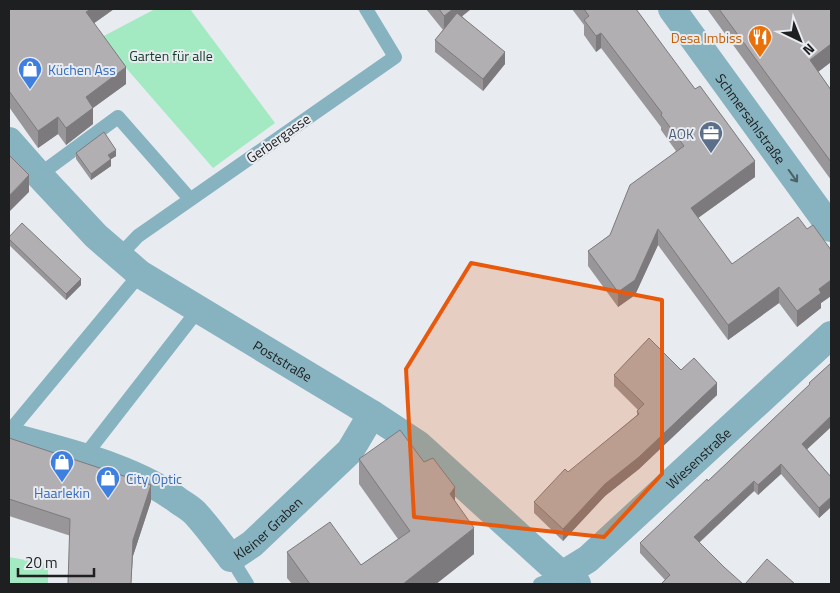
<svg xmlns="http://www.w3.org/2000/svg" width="840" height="593" font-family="'Titillium Web',sans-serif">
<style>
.green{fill:#a3e9c2}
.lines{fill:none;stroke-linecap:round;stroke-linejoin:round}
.service{stroke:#87b2bf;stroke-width:14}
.minor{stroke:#87b2bf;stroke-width:28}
.wall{fill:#99969a}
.shaded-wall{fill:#7d7a7d}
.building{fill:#b2afb3;stroke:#7d7a7d}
.oneway{stroke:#4d6168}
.marked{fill:#e8590c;fill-opacity:0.2;stroke:#e8590c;stroke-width:4;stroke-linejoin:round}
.labels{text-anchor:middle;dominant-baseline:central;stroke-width:4;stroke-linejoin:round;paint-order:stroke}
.food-label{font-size:14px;fill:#c56008;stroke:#e8ecf0;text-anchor:end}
.park-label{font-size:14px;fill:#133a27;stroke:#e8ecf0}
.shop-label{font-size:14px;fill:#366cbe;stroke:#e8ecf0;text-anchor:start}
.street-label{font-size:14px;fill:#1d1f20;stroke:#e8ecf0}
.service-label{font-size:14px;fill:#4e5e75;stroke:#e8ecf0;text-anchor:end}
</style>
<rect width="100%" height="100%" fill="#e8ecf0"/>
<path class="green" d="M155,9H190L275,123L213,168L100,38Z
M9,557L48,564V584H9Z"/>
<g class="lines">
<path class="service" d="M39,175L118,117L190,199
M118,257L138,236L395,57L366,9
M9,432L140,274
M83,458L198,310
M231,558L247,584
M540,584L562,575"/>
<g class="minor">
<path id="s1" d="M672,9L831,228"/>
<path id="s2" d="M9,141L39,175L96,236L140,274L372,414L419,445L562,575L577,584"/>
<path id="s3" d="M9,436C64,452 134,466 180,502C185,505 191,509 195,513C208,527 220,544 231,558L252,544L350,451L372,414"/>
<path id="s4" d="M562,575L588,559L831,335"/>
</g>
</g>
<path class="wall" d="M9,9H114L94,23L126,84L93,108V124L66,145L58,134L38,148L9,107Z
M426,9H471L462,16L505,64L483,91L435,52V40L443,30Z
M572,9H636L755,177L698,218L732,264L807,229L831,250V296L821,303V308L797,327L779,303L728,340L658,245L635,295L618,307L588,266V251L610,235L676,151L661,130V127L601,48L596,52L584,35V25Z
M707,9H831V62L818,72L831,90V180Z
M76,153L116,156L111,159V166L91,180L76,159Z
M9,237L81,285L66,300L9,245Z
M831,363V427L807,449L831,477V507L819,518L781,474L758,495L754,491L699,543L724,567L665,580L640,553V543L708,481L809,385V383Z
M681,370L717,395L639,469L605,496L563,541L534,513V502L637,415V411L638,410L614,386V375Z
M9,438L151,501L133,556L9,516Z
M359,459L424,462L455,501L474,554L436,584H292L287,578V552L361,565L398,539L359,484Z"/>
<path class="shaded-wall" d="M91,9H114L86,29V12Z
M453,9H471L444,31V16Z
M601,33V48L596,52V36Z
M831,44V62L810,78V60Z
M505,52V64L483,91V79Z
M126,67V84L86,113V97Z
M93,108V124L66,145V128Z
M58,117V134L38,148V131Z
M116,150V156L108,161V155Z
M111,159V166L91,180V174Z
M755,161V177L691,223V208Z
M29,175V192L9,212V196Z
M658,229V245L635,295L618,307V292Z
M81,279V285L66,300V294Z
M831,280V296L821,303V308L797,327V311L819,289Z
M779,287V303L728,340V325Z
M717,383V395L639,469L605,496L563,541V529L605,484Z
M831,416V427L802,454V444Z
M781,464V474L758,495V485Z
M754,481V491L694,547V537Z
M151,485V501L133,556L131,584L133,540Z
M455,487V513L450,494Z
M831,497V507L819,518V508Z
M474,528V554L436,584H403Z"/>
<path class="building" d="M9,9H91L86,12L126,67L86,97L93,108L66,128L58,117L38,131L9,91Z
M439,9H453L444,16Z
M584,9H636L695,89L700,86L755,161L691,208L732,264L798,217L807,229L813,225L831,250V280L819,289L821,293L797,311L779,287L728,325L658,229L635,280L618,292L588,251L610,235L630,185L684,146L661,115L662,113L601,33L596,36L584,20L589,16Z
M719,9H831V44L810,60L831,90V162Z
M457,13L505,52L483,79L435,40Z
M104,132L116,150L108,155L111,159L91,174L76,153Z
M9,155L29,175L9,196Z
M22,223L81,279L66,294L9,239V237Z
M649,338L681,370L694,358L717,383L639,457L605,484L563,529L534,502L565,469L568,472L639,414L637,411L644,404L614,375Z
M831,363V416L802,444L831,477V497L819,508L781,464L758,485L754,481L694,537L724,567L743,584H661L670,575L640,543L707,479L708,481L810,384L809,383Z
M400,430L424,462L433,458L455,487L450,494L474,528L403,584H310L287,552L330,522L361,565L410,531L359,459Z
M9,438L151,485L133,540L131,584H68L70,519L9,499Z
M767,559L795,584H745Z"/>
<defs><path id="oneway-shaft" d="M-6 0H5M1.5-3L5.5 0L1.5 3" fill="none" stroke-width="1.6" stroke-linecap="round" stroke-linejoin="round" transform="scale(1.25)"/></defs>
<use class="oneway" href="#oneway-shaft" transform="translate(793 176) rotate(54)"/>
<path class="marked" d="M471,263L662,300V474L604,537L414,517L406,369Z"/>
<defs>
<g id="restaurant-pin" transform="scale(1.25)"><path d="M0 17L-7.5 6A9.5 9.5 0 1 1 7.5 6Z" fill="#e8710a" stroke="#e8ecf0"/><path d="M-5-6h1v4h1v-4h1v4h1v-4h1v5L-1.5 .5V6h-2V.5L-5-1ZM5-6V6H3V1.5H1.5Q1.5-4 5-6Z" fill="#fff"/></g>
<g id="shop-pin" transform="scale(1.25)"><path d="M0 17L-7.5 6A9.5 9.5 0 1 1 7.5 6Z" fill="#3f7fe0" stroke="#e8ecf0"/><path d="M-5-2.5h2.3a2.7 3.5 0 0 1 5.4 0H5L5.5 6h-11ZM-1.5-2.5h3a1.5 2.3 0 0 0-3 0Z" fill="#fff"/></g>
<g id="office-pin" transform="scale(1.25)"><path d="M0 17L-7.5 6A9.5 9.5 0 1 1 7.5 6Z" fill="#5c6f8a" stroke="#e8ecf0"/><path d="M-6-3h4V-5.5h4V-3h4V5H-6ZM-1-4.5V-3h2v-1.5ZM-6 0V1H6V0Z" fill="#fff"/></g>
</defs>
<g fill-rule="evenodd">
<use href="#restaurant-pin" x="760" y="37"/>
<use href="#shop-pin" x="30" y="69"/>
<use href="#office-pin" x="711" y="133"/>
<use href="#shop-pin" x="62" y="462"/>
<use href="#shop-pin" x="108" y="478"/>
</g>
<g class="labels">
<g class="food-label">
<text x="742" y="37">Desa Imbiss</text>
</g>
<g class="park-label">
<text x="171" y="55">Garten für alle</text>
</g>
<g class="shop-label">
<text x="48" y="69">Küchen Ass</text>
<text x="126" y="478">City Optic</text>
<text x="62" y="492" text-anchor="middle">Haarlekin</text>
</g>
<g class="street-label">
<text stroke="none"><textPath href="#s1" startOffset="135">Schmersahlstraße</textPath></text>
<text transform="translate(278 138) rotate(-35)">Gerbergasse</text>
<text stroke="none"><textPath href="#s2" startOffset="354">Poststraße</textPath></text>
<text stroke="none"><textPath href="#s4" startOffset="180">Wiesenstraße</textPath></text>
<text stroke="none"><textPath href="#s3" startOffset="308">Kleiner Graben</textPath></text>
</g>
<g class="service-label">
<text x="694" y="133">AOK</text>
</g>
</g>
<rect width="840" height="593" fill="none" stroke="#1d1f20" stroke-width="20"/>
<g transform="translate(800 40) rotate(137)" stroke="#e8ecf0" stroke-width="4" paint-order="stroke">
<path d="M0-4L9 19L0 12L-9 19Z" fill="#1d1f20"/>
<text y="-8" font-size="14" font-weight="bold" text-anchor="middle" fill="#1d1f20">N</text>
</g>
<path d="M18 568v8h76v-8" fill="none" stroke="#1d1f20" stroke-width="2.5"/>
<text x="25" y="568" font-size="15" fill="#1d1f20" stroke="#e8ecf0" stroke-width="4" paint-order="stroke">20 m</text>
</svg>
